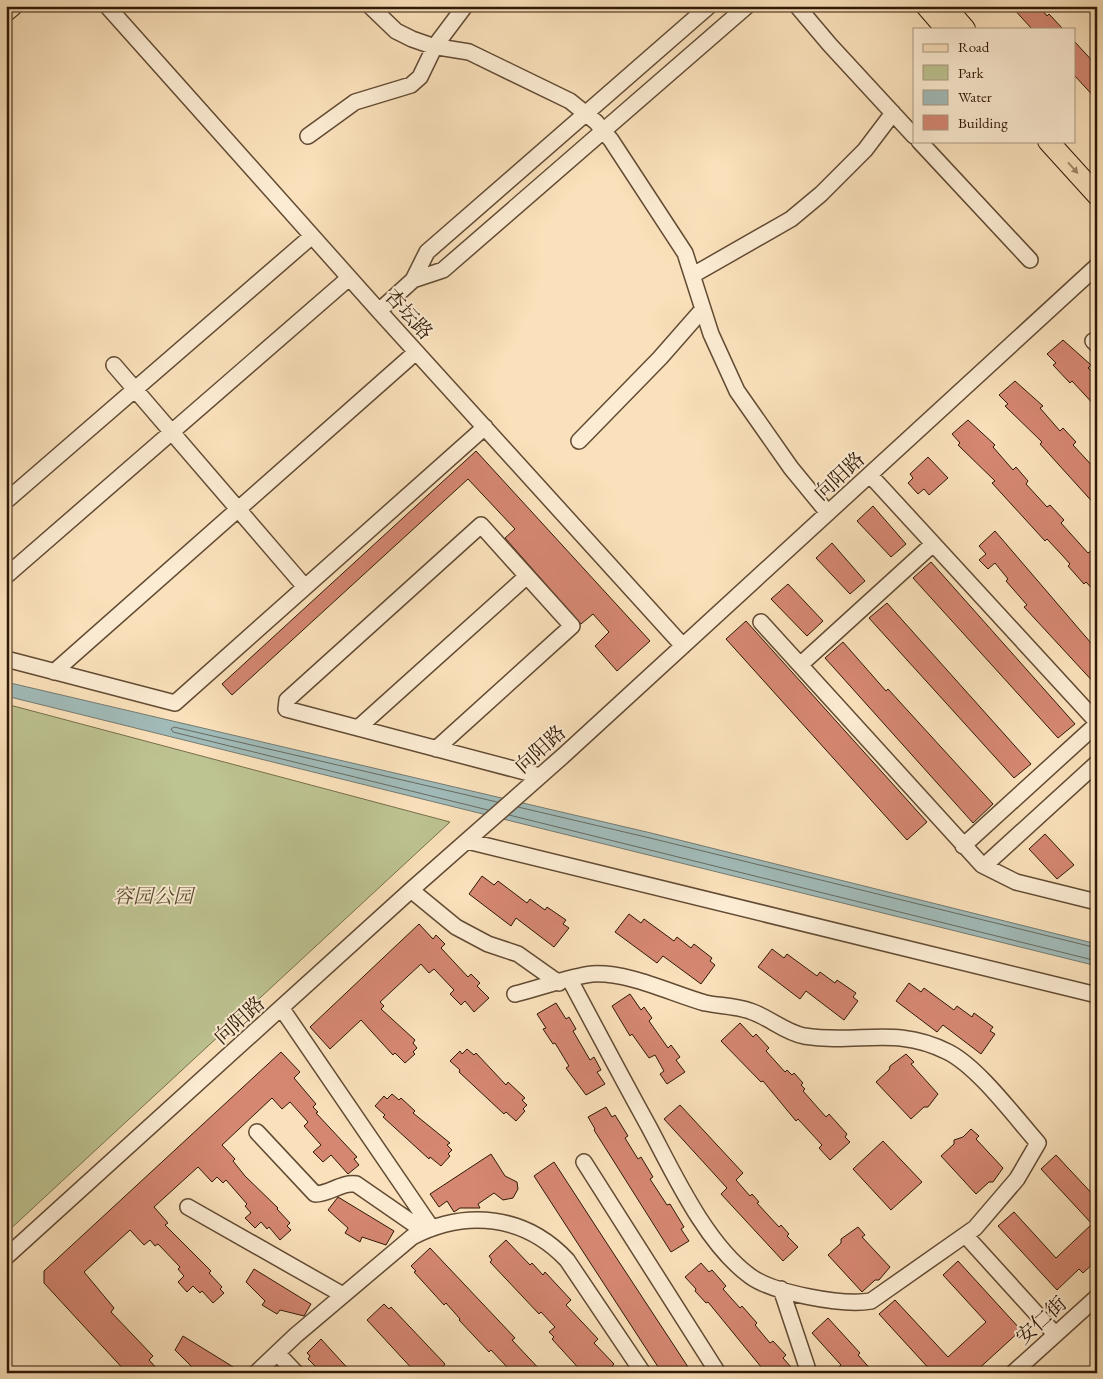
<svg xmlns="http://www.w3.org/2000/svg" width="1103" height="1379" font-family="'EB Garamond','Noto Serif SC',serif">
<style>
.green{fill:#bdc391;stroke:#766e4c}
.water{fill:#a1bbb9;stroke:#737a71}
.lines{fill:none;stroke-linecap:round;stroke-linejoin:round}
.shore{stroke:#686a60;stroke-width:1}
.building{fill:#d58772;stroke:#2f1906}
.minor-casing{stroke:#624b33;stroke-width:18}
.major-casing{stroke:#2f1906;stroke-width:22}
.minor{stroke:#fcecd3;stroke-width:15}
.major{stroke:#fae1bb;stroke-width:20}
.oneway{fill:#9f876a}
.labels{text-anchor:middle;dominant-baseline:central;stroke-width:4;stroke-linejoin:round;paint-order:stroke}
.street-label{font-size:20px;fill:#2f1906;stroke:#fcecd3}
.park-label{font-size:20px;font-style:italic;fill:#5a4c30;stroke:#fcecd3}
</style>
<rect width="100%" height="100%" fill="#fae1bb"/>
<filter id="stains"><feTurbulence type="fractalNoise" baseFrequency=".004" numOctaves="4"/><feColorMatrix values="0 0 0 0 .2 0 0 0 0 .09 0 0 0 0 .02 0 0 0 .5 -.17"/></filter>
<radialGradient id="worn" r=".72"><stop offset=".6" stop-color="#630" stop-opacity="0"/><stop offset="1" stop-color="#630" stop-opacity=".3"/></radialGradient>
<path class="green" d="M6,704L450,822L6,1233Z"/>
<path class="water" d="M6,682L651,833L1097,944V966L6,696Z"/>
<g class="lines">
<path class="shore" d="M518,807L650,838L1097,948
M488,810L173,732L171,729L174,727L497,802
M509,815L1097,961"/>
</g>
<path class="building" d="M1011,6H1039L1047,16L1049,14L1063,29H1032Z
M1074,41L1097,66V100L1074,75Z
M1063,340L1091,365L1088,368L1097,377V408L1072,381L1070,383L1053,365L1056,363L1047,354Z
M1015,381L1043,406L1040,408L1060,431L1063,428L1076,442L1073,445L1097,471V507L1040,444L1042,442L1005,406L1008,404L999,395Z
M968,420L995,445L993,447L1013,470L1016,467L1028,481L1026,484L1047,507L1050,505L1064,520L1061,523L1088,553L1091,551L1097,558V594L1086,582L1084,584L1068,566L1070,564L1062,555L1047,539L1045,541L992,483L995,481L958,445L960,443L952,434Z
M476,451L650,641L617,671L595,646L609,632L593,614L581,624L505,538L515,529L468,479L232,695L222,684Z
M928,457L948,478L929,495L924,489L918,494L908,483L913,478L910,474Z
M873,506L906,544L891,557L857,521Z
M995,531L1097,650V686L1024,607L1027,605L1006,581L1008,579L995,563L988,569L979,560L986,554L979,546Z
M832,543L865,581L850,594L816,558Z
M931,562L1075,724L1058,738L913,578Z
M788,584L823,621L807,636L771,599Z
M887,603L1031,764L1014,778L869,618Z
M746,621L927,822L907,840L726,639Z
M843,642L886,691L888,689L993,804L973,823L825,658Z
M1045,834L1074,865L1057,879L1029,849Z
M482,876L494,885L498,881L527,903L530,899L545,910L547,907L566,920L563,924L569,928L554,947L516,918L511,926L469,894Z
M629,914L641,923L644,919L674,941L677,937L691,948L694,944L712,958L710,961L715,965L701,984L663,956L657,963L615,932Z
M419,924L433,939L436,935L445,944L441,948L468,977L471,974L480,983L477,986L489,998L474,1012L465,1001L461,1005L450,994L454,990L434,969L429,973L421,964L380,1002L384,1006L381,1009L415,1040L413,1043L417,1048L413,1052L415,1054L405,1063L395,1053L393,1055L361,1020L330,1049L310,1027Z
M772,949L784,958L787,954L817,976L820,972L835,983L837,980L856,993L853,997L858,1001L844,1020L806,991L800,999L758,967Z
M909,983L921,992L924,988L954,1010L957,1006L972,1017L974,1013L993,1027L990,1031L995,1034L981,1054L943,1025L937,1032L896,1001Z
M630,994L641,1010L644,1007L652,1018L649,1021L668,1048L671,1045L680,1057L676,1060L685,1072L667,1084L660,1074L664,1071L655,1055L649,1058L632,1034L630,1036L612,1006Z
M556,1003L566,1019L569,1017L576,1029L573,1031L590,1060L594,1057L601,1070L597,1072L605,1084L586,1095L566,1068L569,1066L555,1043L553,1044L543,1029L546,1028L537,1014Z
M740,1023L753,1037L756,1034L769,1048L766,1051L785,1072L787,1070L792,1075L794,1073L803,1083L801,1085L805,1089L803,1091L826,1117L829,1114L847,1134L845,1137L850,1142L830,1160L819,1148L822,1145L798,1119L796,1121L763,1081L761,1082L721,1041Z
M467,1049L474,1055L476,1053L506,1085L508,1082L525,1098L522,1100L527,1105L523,1109L525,1111L516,1121L506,1112L504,1114L459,1072L460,1070L450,1061L460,1051L462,1054Z
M281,1052L300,1072L294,1078L316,1104L313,1107L318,1112L316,1113L357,1157L354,1159L359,1165L348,1174L331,1155L323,1162L313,1152L321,1145L304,1126L308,1122L290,1102L282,1109L272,1098L222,1145L235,1159L233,1161L245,1176L278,1208L277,1209L290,1223L287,1226L291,1230L280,1240L269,1227L267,1229L261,1222L255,1228L245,1218L251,1213L245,1206L247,1204L226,1180L223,1183L217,1177L212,1182L198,1167L154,1207L168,1223L165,1225L211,1271L209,1273L222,1287L220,1289L224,1293L213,1303L202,1291L200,1293L193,1286L187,1292L178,1282L184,1276L178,1269L180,1267L158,1244L155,1246L150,1240L144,1245L130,1230L84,1272L114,1308L111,1312L153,1356L149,1360L161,1373H127L44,1283V1271Z
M906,1054L914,1062L911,1064L938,1094L928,1107H924L911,1119L876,1082L889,1070L890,1066Z
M392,1094L399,1100L401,1098L415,1111L413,1113L450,1143L447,1145L452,1150L448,1154L450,1156L441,1166L430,1157L429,1159L383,1117L385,1115L375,1106L384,1096L387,1099Z
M680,1105L743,1173L736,1180L750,1196L752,1194L759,1202L757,1203L779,1227L781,1225L789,1234L787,1236L798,1247L783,1261L721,1194L727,1188L664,1119Z
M606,1107L612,1117L615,1115L628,1136L625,1138L638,1159L641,1157L653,1177L650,1179L667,1205L670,1204L684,1227L681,1229L689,1241L671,1252L594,1130L595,1129L588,1117Z
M971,1129L979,1136L976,1139L1003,1168L993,1182H989L976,1194L941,1156L954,1144V1140L963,1137Z
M883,1141L922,1182L891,1210L853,1169Z
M491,1154L505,1176L517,1182L518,1189L513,1198L503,1200L494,1193L478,1204L480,1208H460L454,1212L447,1201L439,1207L430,1194Z
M1056,1155L1097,1199V1260L1083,1273L1079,1269L1057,1290L998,1226L1014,1212L1056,1258L1092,1224L1041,1169Z
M554,1162L606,1242L692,1373H662L580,1247L534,1176Z
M338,1197L394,1231L386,1245L362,1237L360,1242L345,1233L348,1228L328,1210Z
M858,1227L865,1235L862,1237L890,1267L879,1280H875L862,1292L828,1255L841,1243V1239Z
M506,1240L530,1265L532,1263L543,1275L545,1272L571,1300L566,1305L598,1339L594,1343L614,1364L612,1366L618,1373H583L552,1339L554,1337L549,1332L555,1327L541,1312L539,1314L490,1262L492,1260L489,1256Z
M430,1248L515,1338L512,1340L543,1373H501L507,1367L491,1350L489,1352L459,1320L460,1319L446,1303L444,1305L414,1272L416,1271L411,1266Z
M958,1261L1021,1330L974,1373H933L879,1314L895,1300L948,1357L986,1322L943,1275Z
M701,1263L709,1272L712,1270L726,1286L723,1289L740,1308L742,1306L757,1323L755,1325L770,1343L773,1341L786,1355L783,1358L791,1367L785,1373H766L708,1302L706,1303L695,1291L696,1289L685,1277Z
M254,1269L311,1304L304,1316L280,1310L277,1314L262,1305L265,1301L246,1282Z
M384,1304L389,1309L391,1307L445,1364L438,1373H416L367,1320Z
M828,1318L860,1353L858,1355L874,1373H832L841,1365L812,1333Z
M183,1336L243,1373H191L194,1369L175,1350Z
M321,1339L352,1373H326L320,1367L318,1369L308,1359L310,1356L307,1353Z"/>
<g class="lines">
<g class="minor-casing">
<path id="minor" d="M107,6L379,311L683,646
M370,6L396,31L412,39L432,46L469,52L570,101L596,122L611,140L685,253L711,334L737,391L791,468L828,513
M797,6L830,45L914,136
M308,136L355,102L411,85L420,77L435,46L465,6
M919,141L1030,260
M693,275L791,219L821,194L865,150L893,113
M413,280L427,252L709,6
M379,311L413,280L443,270L747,6
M1093,341L1097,345
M114,365L305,587
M579,441L660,358L703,309
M870,475L1097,722
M6,501L312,236
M6,576L349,278
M761,622L982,865L1016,882L1097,902
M6,659L175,703L485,427
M800,665L933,544
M54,672L416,352
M358,728L527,576
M436,749L572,626L481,525L287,700L286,709L540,776
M467,841L1097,995
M963,846L1097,724
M984,866L1097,763
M411,890L456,927L488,944L518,954L559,983
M515,994C536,989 572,976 592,974C629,972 670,993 705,1003C720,1006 736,1006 750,1011C769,1017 784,1032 804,1036C858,1045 895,1025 948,1052C978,1067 1015,1117 1038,1143L1017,1179L975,1228L871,1301C843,1306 773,1293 750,1276C706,1244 674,1174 649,1127C622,1078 596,1029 570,980
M282,1009L431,1227
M257,1132L315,1194C330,1194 341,1182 356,1184L424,1231
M584,1162L718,1373
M188,1207L343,1295
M966,1236L1055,1334
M6,1257L411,890L564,755L1097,266
M781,1289L809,1373
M277,1353L296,1373
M256,1373L296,1335L412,1237C466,1209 525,1215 567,1260L643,1373
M1013,1373L1097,1297"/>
</g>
<g class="major-casing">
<path id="major" d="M926,6L946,29
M945,6L965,29
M6,11L12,6
M1048,141L1097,195"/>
</g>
<use href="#minor" class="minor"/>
<use href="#major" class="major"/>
</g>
<defs><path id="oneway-solid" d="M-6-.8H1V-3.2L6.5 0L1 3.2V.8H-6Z" transform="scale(1.25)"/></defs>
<use class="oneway" href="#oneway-solid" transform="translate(1073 168) rotate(48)"/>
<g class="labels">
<g class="street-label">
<text transform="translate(409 314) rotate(48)">杏坛路</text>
<text transform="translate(839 476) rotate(-43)">向阳路</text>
<text transform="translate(540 749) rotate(-42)">向阳路</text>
<text transform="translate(239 1020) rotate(-42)">向阳路</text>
<text transform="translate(1041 1320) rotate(-42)">安仁街</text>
</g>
<g class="park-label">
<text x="153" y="896">容园公园</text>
</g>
</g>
<rect width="1103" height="1379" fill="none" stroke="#fae1bb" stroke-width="25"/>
<rect x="8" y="8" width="1088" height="1364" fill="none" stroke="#2f1906" stroke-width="2.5"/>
<rect x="12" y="12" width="1078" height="1354" fill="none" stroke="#2f1906"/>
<rect x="913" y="28" width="162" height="115" fill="#fcecd3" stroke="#aa9881"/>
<rect x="923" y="44" width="25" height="8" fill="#fae1bb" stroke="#aa9881"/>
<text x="958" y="52" font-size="15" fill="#2f1906">Road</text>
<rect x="923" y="65" width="25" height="15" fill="#bdc391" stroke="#aa9881"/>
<text x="958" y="78" font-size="15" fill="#2f1906">Park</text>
<rect x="923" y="90" width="25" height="15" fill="#a1bbb9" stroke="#aa9881"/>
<text x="958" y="102" font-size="15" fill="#2f1906">Water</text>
<rect x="923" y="115" width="25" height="15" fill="#d58772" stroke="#aa9881"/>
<text x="958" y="128" font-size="15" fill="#2f1906">Building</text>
<rect width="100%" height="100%" filter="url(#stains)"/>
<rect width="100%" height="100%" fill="url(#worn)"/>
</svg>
